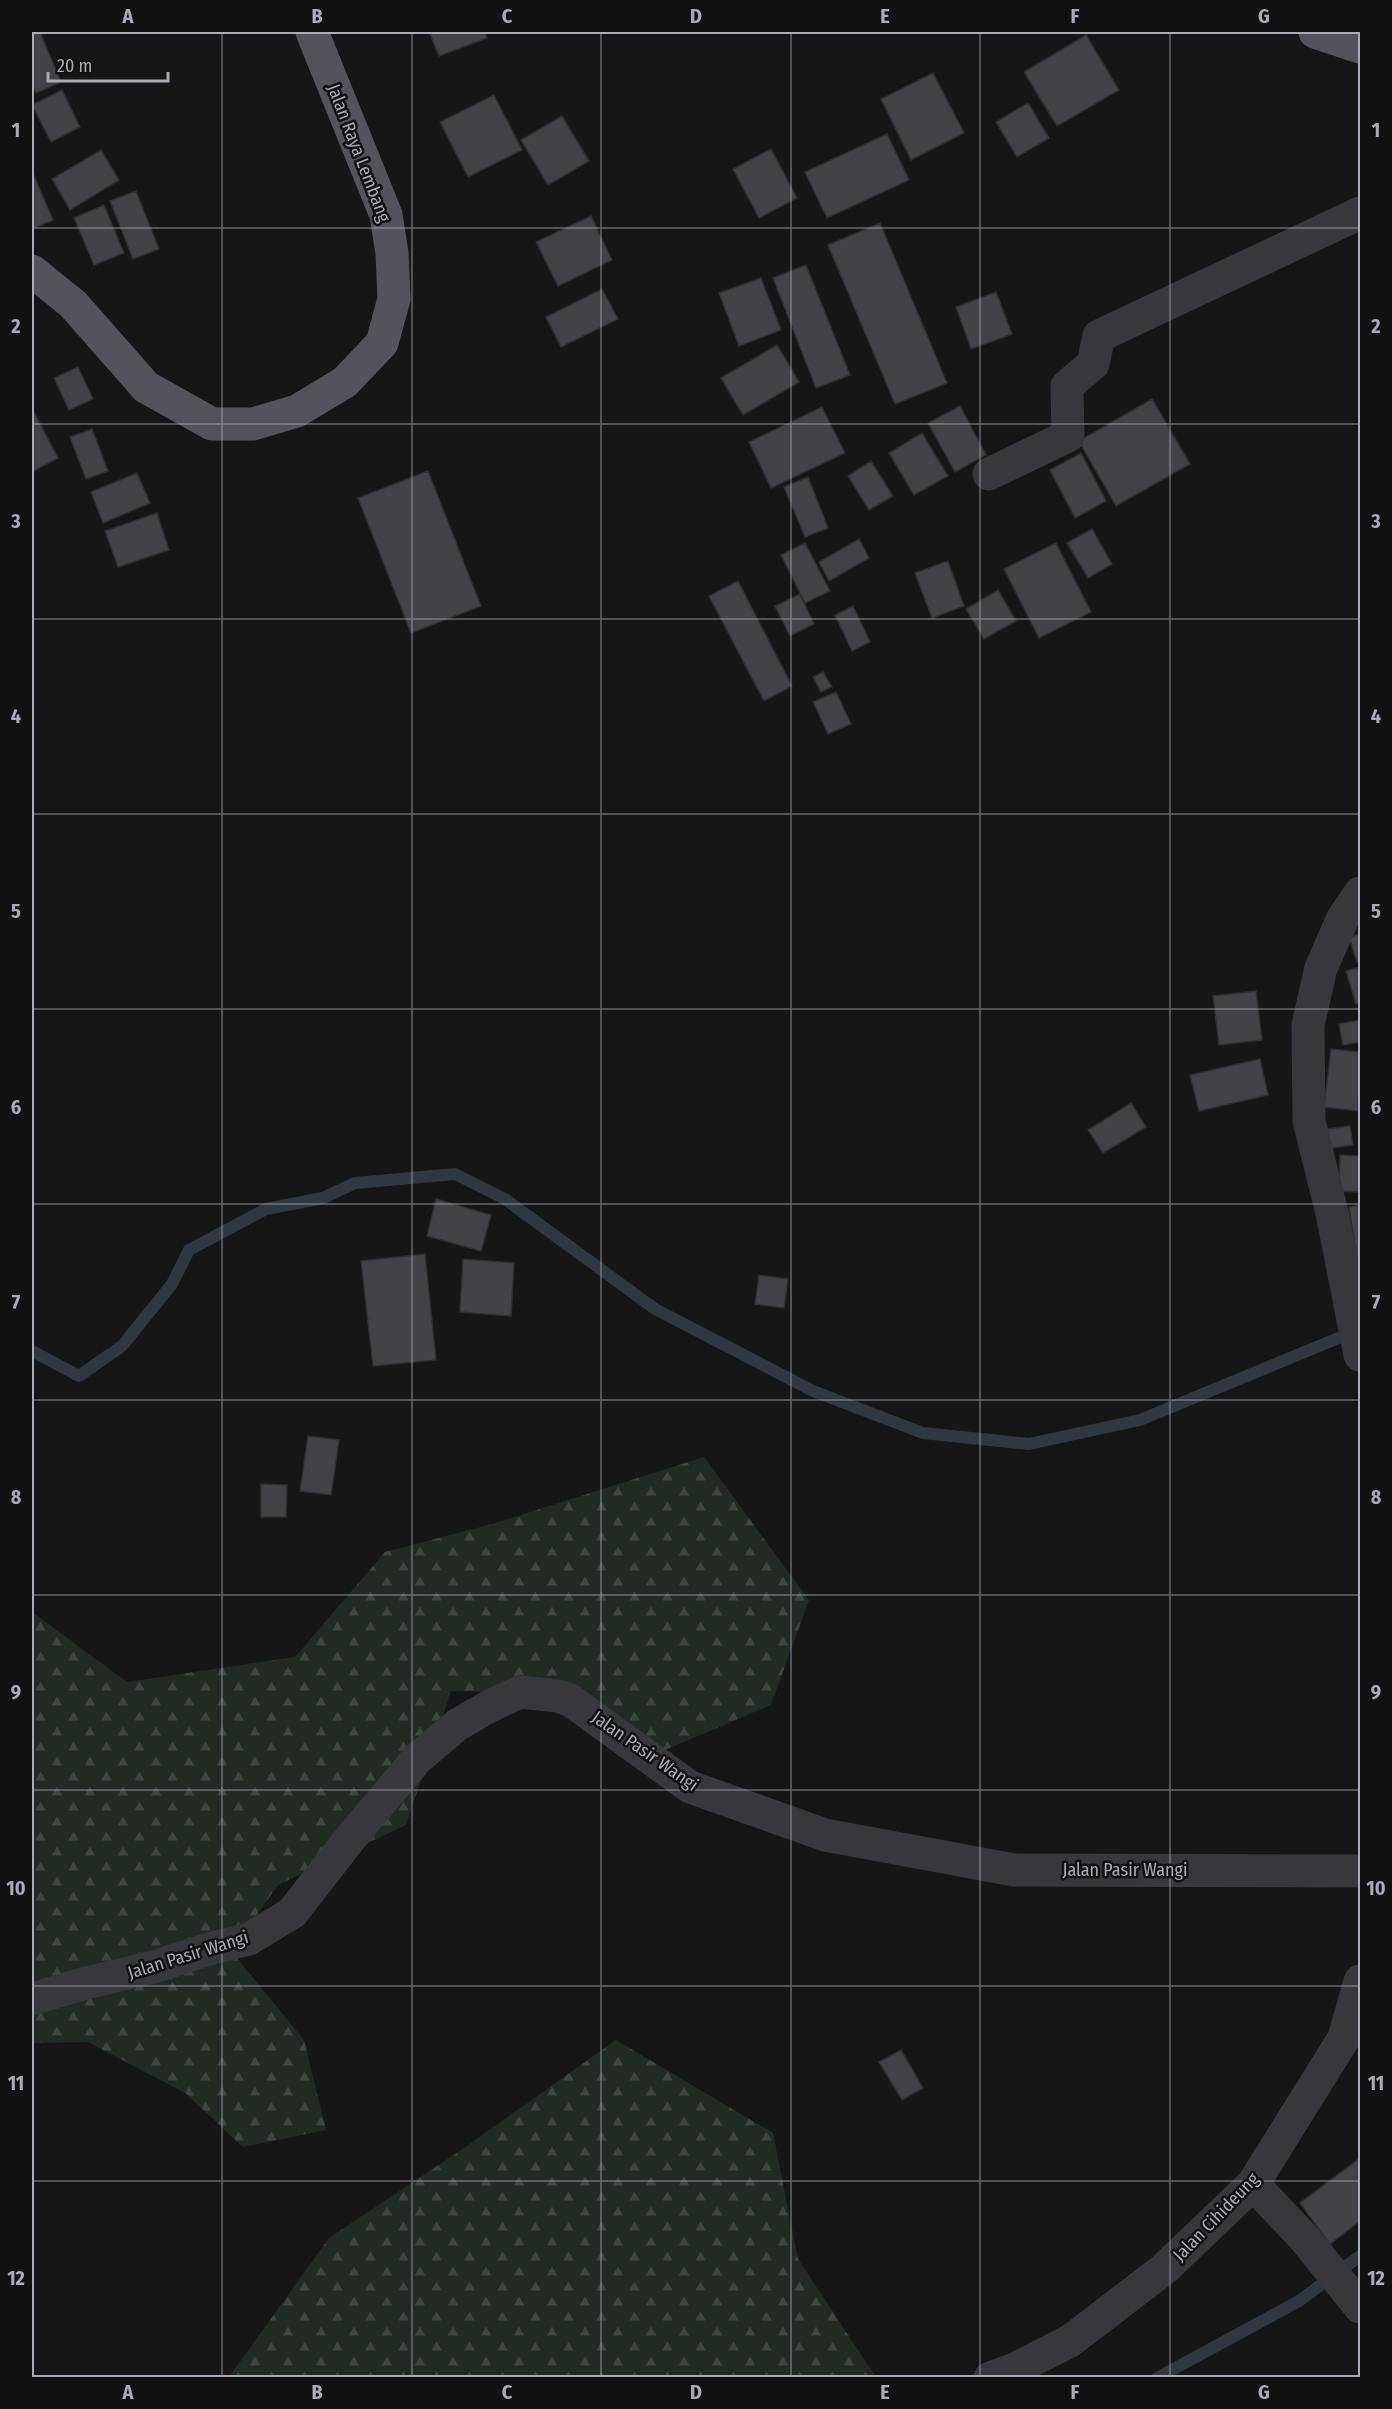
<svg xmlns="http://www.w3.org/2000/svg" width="1392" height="2409" font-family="'Fira Sans Condensed',sans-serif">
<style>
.forest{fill:url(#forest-firs)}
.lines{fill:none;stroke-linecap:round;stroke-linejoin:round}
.stream{stroke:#30373f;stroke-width:12}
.building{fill:#434347;stroke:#303033;stroke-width:1.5}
.minor{stroke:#37373c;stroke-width:33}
.primary{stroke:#53545b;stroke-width:33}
.grid{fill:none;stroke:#a9abb6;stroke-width:1.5;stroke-opacity:0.55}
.labels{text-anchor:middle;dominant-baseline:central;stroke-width:5;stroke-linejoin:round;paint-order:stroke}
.street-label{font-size:18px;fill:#a9abb6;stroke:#111112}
.neatline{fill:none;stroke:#a9abb6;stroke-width:2}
.grid-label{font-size:20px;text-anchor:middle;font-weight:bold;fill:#a9abb6}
</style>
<defs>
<pattern id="forest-firs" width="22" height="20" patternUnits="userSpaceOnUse" patternTransform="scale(1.5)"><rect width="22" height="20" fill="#222a24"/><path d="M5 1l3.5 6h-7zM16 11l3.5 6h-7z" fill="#3f4642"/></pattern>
</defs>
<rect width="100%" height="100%" fill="#161617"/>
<path class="forest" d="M704,1457L809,1600L771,1705L665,1750L551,1693L451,1691L406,1825L278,1885L231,1951L304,2040L326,2130L243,2147L185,2093L88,2042L32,2043V1612L127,1682L295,1657L385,1552L492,1524Z
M616,2040L773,2133L798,2259L876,2377H229L329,2238L464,2148Z"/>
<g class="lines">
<path class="stream" d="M32,1351L79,1376L122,1346L172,1284L189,1250L266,1209L323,1198L355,1183L455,1174L505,1199L655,1309L813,1391L923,1433L1029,1444L1140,1420L1353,1332
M1157,2378L1299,2301L1360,2256"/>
</g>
<path class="building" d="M32,32H40L61,82L36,93L32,83Z
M429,32H485L487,38L439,56Z
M1086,35L1119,90L1057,126L1024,72Z
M933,73L964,133L911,160L881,99Z
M62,90L80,127L51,142L32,105Z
M494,95L522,150L468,177L440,122Z
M1028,103L1049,138L1017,157L996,122Z
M562,116L589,161L548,185L521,140Z
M887,134L909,180L827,218L805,172Z
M771,149L797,198L759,218L733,169Z
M101,150L119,180L70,210L52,179Z
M32,171L53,220L32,229Z
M136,191L159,249L133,259L110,201Z
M104,205L124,253L94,265L74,218Z
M591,216L612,260L558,286L536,242Z
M880,223L947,383L895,404L828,245Z
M806,265L850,375L816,388L773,278Z
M761,278L781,330L739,346L719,293Z
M602,289L618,319L561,347L546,317Z
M996,292L1012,334L971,349L956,307Z
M777,345L799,382L743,415L721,378Z
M78,367L93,399L69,410L54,378Z
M1152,399L1190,464L1116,506L1079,441Z
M960,406L986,455L955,472L928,423Z
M822,407L845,453L771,488L749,442Z
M32,408L58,458L32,472Z
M92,429L108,471L86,479L70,437Z
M922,433L948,476L914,495L889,453Z
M1081,453L1106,501L1075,518L1050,470Z
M871,461L893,496L869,510L848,476Z
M428,471L481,606L411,633L358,498Z
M137,473L150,503L103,523L91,492Z
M808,477L828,528L805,537L784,487Z
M157,513L169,550L118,567L105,531Z
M1092,529L1112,564L1088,578L1067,543Z
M859,539L869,558L829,581L819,562Z
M805,543L830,591L805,603L781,555Z
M1056,543L1091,612L1039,638L1004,569Z
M948,561L964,606L932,618L915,573Z
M738,581L792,686L764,701L709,596Z
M998,590L1016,621L984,639L966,609Z
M800,594L814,624L790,636L775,606Z
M853,606L870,642L852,651L835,615Z
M823,672L832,687L821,692L813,677Z
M836,692L851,724L828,734L813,702Z
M1360,934V961L1357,962L1349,937Z
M1360,967V1003L1356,1004L1346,971Z
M1256,991L1262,1040L1219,1045L1213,996Z
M1360,1020V1042L1343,1045L1339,1024Z
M1331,1049L1360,1052L1358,1111L1324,1107Z
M1260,1059L1268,1095L1199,1111L1190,1075Z
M1131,1103L1146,1127L1103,1153L1088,1130Z
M1350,1126L1353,1145L1330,1148L1327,1129Z
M1340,1155L1360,1156V1192L1339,1191Z
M436,1199L491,1215L481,1251L427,1236Z
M1360,1205V1279L1349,1207Z
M425,1254L436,1360L373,1366L361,1261Z
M463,1259L514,1263L511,1316L460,1312Z
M759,1275L788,1279L784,1308L755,1304Z
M308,1436L339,1440L331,1495L300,1491Z
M261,1484L287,1485L286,1517H261Z
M901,2050L923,2088L902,2100L879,2062Z
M1360,2158V2221L1330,2244L1300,2203Z"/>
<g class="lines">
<path class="minor" d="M989,474L1068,436L1067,386L1093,364L1099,336L1360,213
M1360,893L1343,918L1321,968L1308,1025L1309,1121L1332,1213L1360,1355
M32,1999L86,1983L154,1967L212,1948L249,1939L292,1913L349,1840L417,1759L457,1725L488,1707L520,1692L558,1696L570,1700L690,1787L825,1835L1014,1870L1360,1871
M1253,2184L1305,2239L1360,2307
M990,2378L1015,2369L1070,2341L1164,2269L1253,2184L1344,2038L1360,1981"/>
<path class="primary" d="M1315,32L1360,47
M32,271L73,304L146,387L212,424H253L297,411L345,382L382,343L394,299L392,253L386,215L312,32"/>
</g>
<path class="grid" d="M222,32V2378M412,32V2378M601,32V2378M791,32V2378M980,32V2378M1170,32V2378M32,228H1360M32,424H1360M32,619H1360M32,814H1360M32,1009H1360M32,1204H1360M32,1400H1360M32,1595H1360M32,1790H1360M32,1986H1360M32,2181H1360"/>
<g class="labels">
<g class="street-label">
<text transform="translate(359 153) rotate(69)">Jalan Raya Lembang</text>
<text transform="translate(645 1751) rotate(35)">Jalan Pasir Wangi</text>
<text x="1125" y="1870">Jalan Pasir Wangi</text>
<text transform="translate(188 1955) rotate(-17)">Jalan Pasir Wangi</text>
<text transform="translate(1216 2217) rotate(-46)">Jalan Cihideung</text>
</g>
</g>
<rect width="1392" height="2409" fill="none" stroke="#111112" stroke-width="66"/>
<path d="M48 72v9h120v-9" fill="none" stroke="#a9abb6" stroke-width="3"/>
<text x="57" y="72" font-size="18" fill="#a9abb6" stroke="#111112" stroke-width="4.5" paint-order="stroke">20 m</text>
<rect x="33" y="33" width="1326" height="2343" class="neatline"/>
<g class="grid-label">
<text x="128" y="23">A</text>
<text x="317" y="23">B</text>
<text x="507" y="23">C</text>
<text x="696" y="23">D</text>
<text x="885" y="23">E</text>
<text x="1075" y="23">F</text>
<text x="1264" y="23">G</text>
<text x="16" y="137">1</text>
<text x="1376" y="137">1</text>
<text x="16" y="333">2</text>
<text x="1376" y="333">2</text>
<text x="16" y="528">3</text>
<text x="1376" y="528">3</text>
<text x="16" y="723">4</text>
<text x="1376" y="723">4</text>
<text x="16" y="918">5</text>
<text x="1376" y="918">5</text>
<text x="16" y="1114">6</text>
<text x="1376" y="1114">6</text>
<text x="16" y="1309">7</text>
<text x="1376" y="1309">7</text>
<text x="16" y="1504">8</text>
<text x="1376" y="1504">8</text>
<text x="16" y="1699">9</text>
<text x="1376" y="1699">9</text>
<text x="16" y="1895">10</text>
<text x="1376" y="1895">10</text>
<text x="16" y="2090">11</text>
<text x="1376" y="2090">11</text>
<text x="16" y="2285">12</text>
<text x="1376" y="2285">12</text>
<text x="128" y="2399">A</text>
<text x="317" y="2399">B</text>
<text x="507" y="2399">C</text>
<text x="696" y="2399">D</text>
<text x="885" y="2399">E</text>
<text x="1075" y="2399">F</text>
<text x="1264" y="2399">G</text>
</g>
</svg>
